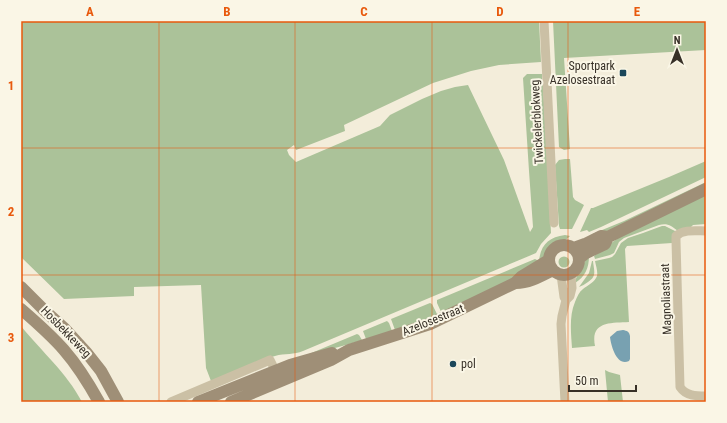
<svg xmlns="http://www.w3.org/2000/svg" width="727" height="423" font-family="'Roboto Condensed',sans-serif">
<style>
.green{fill:#abc299}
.water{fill:#78a1b1}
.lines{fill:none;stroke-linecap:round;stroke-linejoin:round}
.street{stroke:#cbc0a5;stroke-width:9}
.secondary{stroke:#9f8f77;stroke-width:12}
.grid{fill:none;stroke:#e8590c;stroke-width:1;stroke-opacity:0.55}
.poi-dot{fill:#1b475a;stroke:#faf6e6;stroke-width:1.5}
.labels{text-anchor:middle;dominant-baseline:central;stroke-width:4;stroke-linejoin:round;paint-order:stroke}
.poi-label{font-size:12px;fill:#373027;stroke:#faf6e6;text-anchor:end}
.street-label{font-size:12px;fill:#373027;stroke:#faf6e6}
.neatline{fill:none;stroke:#e8590c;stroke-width:1.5}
.grid-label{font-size:13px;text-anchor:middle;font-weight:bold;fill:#e8590c}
</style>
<rect width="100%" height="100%" fill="#f3edda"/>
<path class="green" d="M21,21H539L541,62L499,65L471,71L433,83L344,125L345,131L296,150L294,145L287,150L289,155L296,162L380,126L390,115L422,99L441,91L455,87L468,85L504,160L530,232L533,227L529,171L523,78L527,74H542V84H543L551,233L541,244L536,253L529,256L303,351C294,355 285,353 275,356C253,362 232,372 211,381L206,368L201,285L134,287V296L64,299L21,257Z
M553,21H706V50L564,58L570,149L564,150L559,147Z
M565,159H570L573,197L575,200L584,205L572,229H560L559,226L555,165L559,160Z
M706,161V177L601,227L589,232L587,230L580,232L591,208H593L669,177Z
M706,182V184L616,229L590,235L624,221Z
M706,194V224L693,225L690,228L678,231C671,226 668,223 659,225L624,238L619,242L614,253L610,255L595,259L594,256L622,235Z
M662,226H665L677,232L672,243L627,246L625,249L629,322C611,323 590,321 595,346L572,348C571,333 569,316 575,302C577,297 579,292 583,289C588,285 595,282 597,276C598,272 596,266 595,261L609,258L612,257L615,254L621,243L628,238L643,233Z
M565,235L570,236C564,243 558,241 552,246C548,249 547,254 544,257C543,259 541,261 539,262C540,246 548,237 565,235Z
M589,256C589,268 585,277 575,283C576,275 584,262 589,256Z
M558.5 262a5.5 5.5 0 1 1 11 0a5.5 5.5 0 1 1-11 0Z
M535,259L537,260V264L513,279L442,314L437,303V300Z
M592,261H593C594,271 597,276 588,282C585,284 582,286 579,287L589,273Z
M430,303L432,304L438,316L395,330L391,319Z
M387,321L389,323L392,331L366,339L363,331Z
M21,326C41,351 67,373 82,402H21Z
M357,334L359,335L362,340L360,341L310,355L309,354Z
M605,370L609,372L620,375L623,402H608Z"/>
<path class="water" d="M623,330C627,331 629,331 630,336V359L629,361C617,367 611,346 610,337L617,331Z"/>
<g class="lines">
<path class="street" d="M544,21L554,223
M706,231C696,231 684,229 676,236V241L680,387C686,396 696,396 706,396
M561,275L564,297L566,300
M171,402L270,360L278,376
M565,402L561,324L562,316L566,300L570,296L572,288L571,274"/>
<path class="secondary" d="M549 260a15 15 0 1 1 30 0a15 15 0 1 1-30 0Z
M574,248L585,244L601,236L608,237L706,189
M580,258L586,253L605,244L608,237
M516,283C529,283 541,276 553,270
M21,287L45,311L65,329L86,352L101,371L118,402
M21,309C36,322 51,335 64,350C78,366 89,384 99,402
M198,402L290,365L332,353
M231,402L331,360L349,350L430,324L515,283L521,277L549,260"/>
</g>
<path class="grid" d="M159,21V402M295,21V402M432,21V402M568,21V402M21,148H706M21,275H706"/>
<g class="poi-dot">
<rect x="619" y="69" width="8" height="8" rx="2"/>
<circle cx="453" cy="364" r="4"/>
</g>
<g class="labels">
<g class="poi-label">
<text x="615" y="66">Sportpark<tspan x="615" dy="14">Azelosestraat</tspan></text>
<text x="461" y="364" text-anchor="start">pol</text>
</g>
<g class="street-label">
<text transform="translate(537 122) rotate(-93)">Twickelerblokweg</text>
<text transform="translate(666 299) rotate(-92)">Magnoliastraat</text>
<text transform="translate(433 320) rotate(-22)">Azelosestraat</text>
<text transform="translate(66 332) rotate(46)">Hosbekkeweg</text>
</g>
</g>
<rect width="727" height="423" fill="none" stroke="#faf6e6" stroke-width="44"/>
<g transform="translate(677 50)" stroke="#faf6e6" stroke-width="3" paint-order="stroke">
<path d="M0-3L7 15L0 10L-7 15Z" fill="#373027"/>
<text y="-6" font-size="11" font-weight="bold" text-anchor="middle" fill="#373027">N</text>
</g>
<path d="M569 385v6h67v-6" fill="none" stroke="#373027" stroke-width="2"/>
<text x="575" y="385" font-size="12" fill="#373027" stroke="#faf6e6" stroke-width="3" paint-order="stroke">50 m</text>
<rect x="22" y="22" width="683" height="379" class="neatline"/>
<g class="grid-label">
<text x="90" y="16">A</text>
<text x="227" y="16">B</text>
<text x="364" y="16">C</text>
<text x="500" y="16">D</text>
<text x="637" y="16">E</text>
<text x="11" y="90">1</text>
<text x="11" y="216">2</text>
<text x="11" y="342">3</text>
</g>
</svg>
